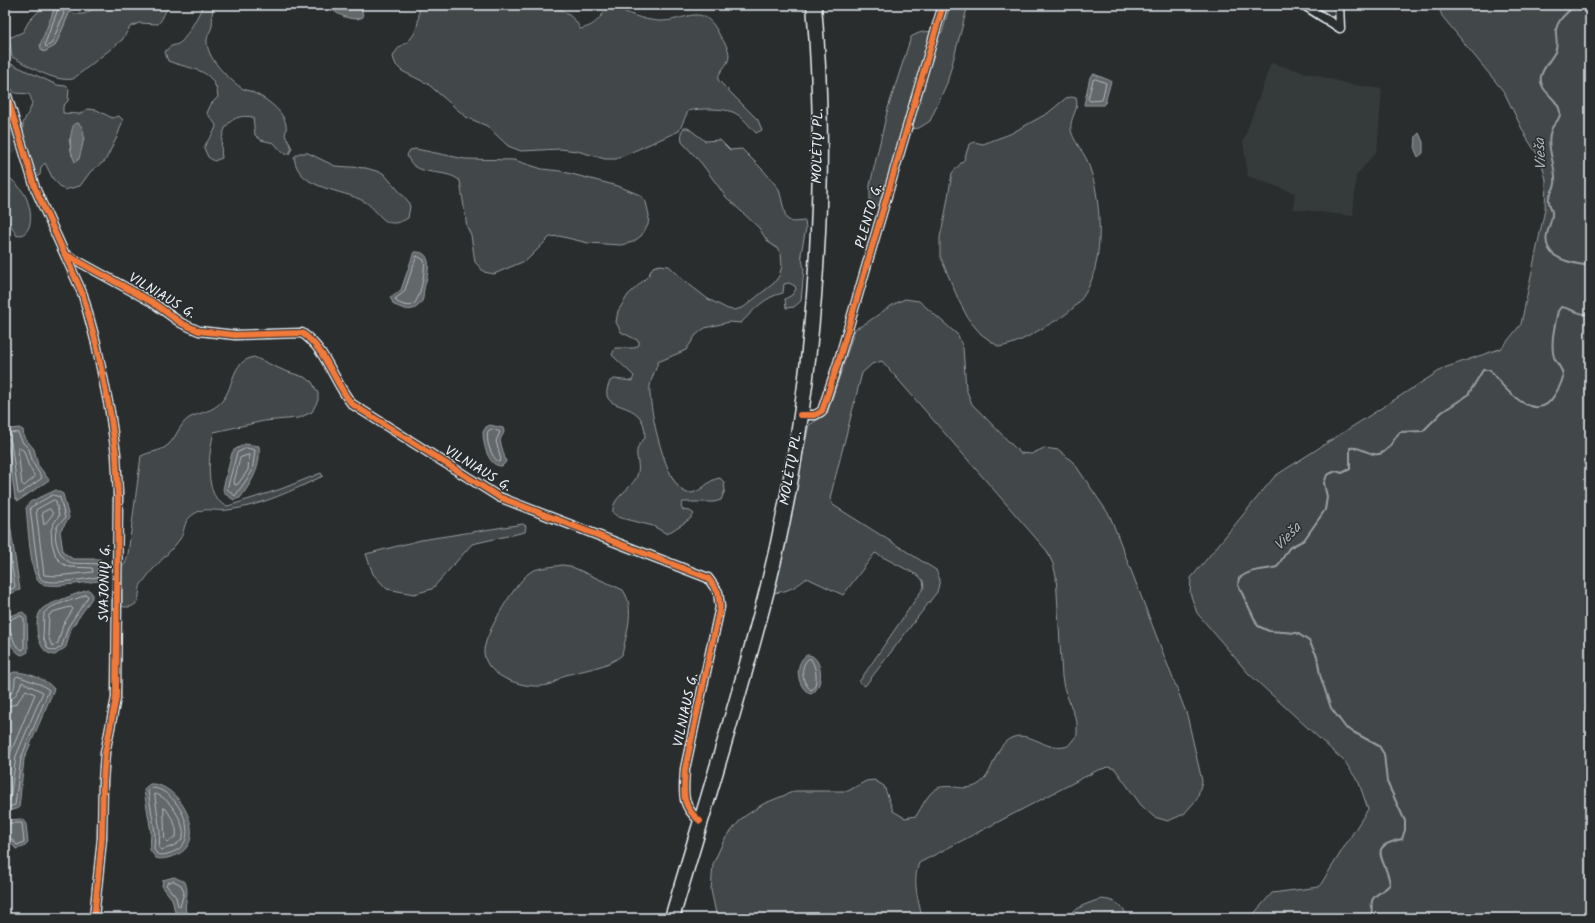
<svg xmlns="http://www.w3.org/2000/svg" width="1595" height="923" font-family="Kalam,sans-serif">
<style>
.built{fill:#363a3b}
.green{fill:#424648;stroke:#959ca0;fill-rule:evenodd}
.water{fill:#63686b;stroke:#989fa3}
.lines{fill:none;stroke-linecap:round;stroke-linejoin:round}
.shore{stroke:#b3bac0;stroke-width:1}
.stream{stroke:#989fa3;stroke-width:2}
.street-casing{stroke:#e8f1f8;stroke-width:11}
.highway-casing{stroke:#e8f1f8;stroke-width:17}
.street{stroke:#2a2d2e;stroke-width:8}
.highway{stroke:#2a2d2e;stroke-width:14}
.cycleway-casing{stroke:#2a2d2e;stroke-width:8}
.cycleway{stroke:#f17a3a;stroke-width:6}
.labels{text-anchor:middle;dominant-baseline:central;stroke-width:3;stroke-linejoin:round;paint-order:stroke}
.street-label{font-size:14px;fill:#e8f1f8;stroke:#2a2d2e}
.water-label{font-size:15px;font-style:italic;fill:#acb3b9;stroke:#2a2d2e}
</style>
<rect width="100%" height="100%" fill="#2a2d2e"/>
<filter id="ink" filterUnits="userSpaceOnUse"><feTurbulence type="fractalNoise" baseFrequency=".025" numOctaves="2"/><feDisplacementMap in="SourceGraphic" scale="8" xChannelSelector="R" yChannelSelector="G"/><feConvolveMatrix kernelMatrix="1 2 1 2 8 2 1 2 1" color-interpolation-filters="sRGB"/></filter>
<g filter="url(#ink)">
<path class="built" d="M1311,5H1337L1338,15L1336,17L1331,18Z
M1271,63L1348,84L1382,89L1377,151L1356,176L1353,216L1293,209L1295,193L1248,176L1243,142Z
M5,96L20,146L14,153L5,155Z"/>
<path class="green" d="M45,5H56L52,14L55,46L70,11L75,14H84L100,5H170C164,11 164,18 158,24L139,23L130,27L122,40L73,79C52,82 30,66 12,57L9,38L23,32L29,21Z
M203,5H214C211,13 213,18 212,26C211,31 207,35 207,40C206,58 227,77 240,87C244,90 249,90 254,93C269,100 292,117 285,135L292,148L289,154H284L274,143L261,140L255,135L253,117C225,112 219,136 222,158L214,161L208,157L204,148C207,139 215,134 216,125L207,113L211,104L218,97C215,67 190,70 168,61L165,52C171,43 175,47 181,42C186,38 201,11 203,5Z
M419,5H553C564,12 576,17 580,29C600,25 598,15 612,6C628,13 641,20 659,21C686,22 702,0 719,34C723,41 729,47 729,56C729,66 718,70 718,80L758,120L762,130L756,133C750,127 743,117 735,113C726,108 698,108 688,111L679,131L616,159H605L577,151L560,149L521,151L508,146L487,126L466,117L428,84L402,71L396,65L393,57C399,43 405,46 412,37C419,28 419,15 419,5Z
M950,5H968L947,83L930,121L919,128L903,130L880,208L870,200V185L888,108L911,37C922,30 930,31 942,33Z
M1438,5H1590V918H1250L1272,893L1319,887L1368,809L1359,783L1345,762L1248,673L1197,613L1190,593L1191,578L1275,476L1444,368L1502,348L1521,324L1545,209L1546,180L1541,160L1526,137L1504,92L1442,16Z
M5,61L57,85L66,86L69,89L68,101L63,106V113L80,114L87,109L97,110L112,118L119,116L123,120L117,137L105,161L91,171L80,186L64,190L53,179L45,163L41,167L40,175L35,177C31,162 21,141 23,125C25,113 37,107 29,94L15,93C8,87 5,70 5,61ZM84,138L81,148L72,156L69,139Z
M1071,97L1076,98C1080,109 1069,118 1071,130C1073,140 1082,150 1087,160C1090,168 1093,178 1095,186C1102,220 1103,276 1078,303C1069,314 1055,321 1043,328C1027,337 1017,344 999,347L981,334L969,320L959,301L940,256V237L945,215L952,173L964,160L969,145L974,142L983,144L1010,134L1048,113L1066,98Z
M688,128L705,141L720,140L730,150L742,149L764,171L779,189L786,218L792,222L805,221L806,228L801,254L804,269L801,301L794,307L786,308L785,299L792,295L796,289L795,286L789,283L784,284L783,293C764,297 754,310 741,323L729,322L705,328L696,335L686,350L658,362C656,370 651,378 650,386C648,405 666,490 688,493C702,494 707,479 720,478L724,482L725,490L721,500L714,502H683L681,507L683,510L690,511L694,514L690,519L667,534L653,526L618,517L613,513C611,498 629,491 636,478C644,461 628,453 645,438C647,393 593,418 610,381L614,379L632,381L634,376L612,355L615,348H634L639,345V341L621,332L616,322L618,311L628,295L648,276L653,267L660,265L669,266L686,282L708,299L728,309L735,310L744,307L774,283L779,276L782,266L781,254L777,248L768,242L759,228L726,197L702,164L682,142L681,132L684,128Z
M416,149L465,159L514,160L542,169L560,171L618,186L640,195L646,202L649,215L648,225L641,236L633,242L621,245L588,243L559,236L550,237L527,260L494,274L484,272L475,262L471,235L467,227L460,181C446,167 414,179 407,155L410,150Z
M299,153H308L335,166L366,168L383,173L408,201L410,207L408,218C403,221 395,225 388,222C379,218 374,207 365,202C342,188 298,191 294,157Z
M5,175C12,179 18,185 23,192C31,203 37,234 17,236L5,215Z
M905,299L919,301L958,335L963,348L966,389L972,404L1020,453L1031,454L1044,448L1059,450L1074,463L1110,516L1187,715L1202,781L1197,799L1184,814L1168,821L1154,817L1141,805L1115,769L1108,767L1096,771L919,863C912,883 918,897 922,918H717L711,890L713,864L724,840L742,818L763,804L795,791H848L866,781L874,780L884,786L893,811L905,818L916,816C922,807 928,792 938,788C952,782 971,797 986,777C996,763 997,738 1019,736C1034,736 1045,747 1056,747C1060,748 1064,747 1068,746L1077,735V722L1064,688L1062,677L1056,576L1053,564L1047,551L882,361L872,364L862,373L830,498L833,505L936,570L940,580L937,592L865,686L859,682L924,587L923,581L919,576L875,553L843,595L807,578C796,587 787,592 773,593L809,425L827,414L855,329C873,321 886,306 905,299Z
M254,357L285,371L304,377L312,382L318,393V400L312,412L299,418L264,421L214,432C209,451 202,500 228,506L281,489L321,473L323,476C293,490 261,506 228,510C212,512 204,505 190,517C183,523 185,532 180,539C169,554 153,567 142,583C137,589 142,601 134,605C130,608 124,607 119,606L120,569L125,564L128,554L141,456C148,452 157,452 164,448C176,441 178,425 189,418C200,412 213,412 222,401C235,386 230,362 254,357Z
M523,524L526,526L525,532L472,544L432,589L414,594L387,589L373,574L366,554L421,540Z
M562,565L570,566L623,590C636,609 626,634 622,655C609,667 583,670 566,675C559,677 555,684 548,685C527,690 486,678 484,653C482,637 518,578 532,571C541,567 553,567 562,565Z
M1100,899C1117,900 1120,904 1129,918H1062L1084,905Z"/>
<path class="water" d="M56,5L62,6L70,11L55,46L44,52L41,49L40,45Z
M334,5H341L348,11L350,10L349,5H356L362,11L363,17C355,22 339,16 333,10Z
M1094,74L1111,81L1105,103L1103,105H1084L1090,77Z
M78,123C89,130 81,149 79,159L75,162C69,150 69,136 74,124Z
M1419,133L1423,142V153L1418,157L1415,150L1416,136Z
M414,252C436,250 427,277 424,289C423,293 424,298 422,301C420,305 416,308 413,309C407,311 400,307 394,305L390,297L401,290Z
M490,425L503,428C506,434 501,435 500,441L506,462L502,466C488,467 483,444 483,432L486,427Z
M19,428L23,430L24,437L34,449L38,465L49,480L18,501L15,498L6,433L10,429Z
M245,444L259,446C261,467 252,482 240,498L234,500L225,494L223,489L232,453L234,450Z
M56,490L63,494L69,518L60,531L63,552L73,559H100L102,564L103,577L99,581C87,582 49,589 40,583C30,577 28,521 26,508L30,502Z
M5,515L8,516L9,518L20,590L9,594L5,586Z
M89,590L92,593V598L71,629L66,647L55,655C37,655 32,620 42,609C45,605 83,591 89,590Z
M23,612L27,617L28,652L22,655C10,651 1,626 9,616Z
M807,655C822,654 826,686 811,694C797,689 793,663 807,655Z
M14,672C26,672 47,679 54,689L24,759L19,808L5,812V694L11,687L10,674Z
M150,784C180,782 212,843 174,856C167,858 162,860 156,858L150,850L151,832L144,790L146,787Z
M22,819L26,824L28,843L24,847L16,849L5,836V820Z
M174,877L185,882C191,895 181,906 188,918H180L175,912L172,899L162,886L163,880Z"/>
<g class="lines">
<path class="shore" d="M58,10L61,9L64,13L52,43L46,47L45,44Z
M1096,79L1106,83L1102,100L1090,101L1088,99L1093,80Z
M417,256L424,260C426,268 420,303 412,305C407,307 401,304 397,302L395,299L404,292Z
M493,429L500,432L496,441L501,460L499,462C491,458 485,439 488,431Z
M18,433L23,443L29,449L33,463L42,478L20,494L18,493L11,442L7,437L11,433Z
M18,447L24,451L28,464L35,477L24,486L22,484Z
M247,448L255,450L252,472L235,496L227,489L237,453Z
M249,455L248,470L238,484L235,485L234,482L240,458Z
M53,495L60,497L65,518C63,521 60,522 58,525C51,536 59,560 72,563C80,564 89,563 98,564V577C86,579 55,584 44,581C39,579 39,573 38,570L30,508Z
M54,500L56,501L59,516L54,523L51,530L52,543L56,557L63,564L70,567L92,568L93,572L56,576L44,575L36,510Z
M50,509L53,514L44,525L42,513Z
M5,519L15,587L12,589L5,587
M85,595H87L88,597L68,627L62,646L55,651L48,649L43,637L44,613C53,602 73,602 85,595Z
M71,607L73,609L63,625L58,643L52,646L48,636L49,615L53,612Z
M21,616L24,618V649L22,650L15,644L8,623L13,618Z
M811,659C816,667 818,679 814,688L811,690C802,683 799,667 808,659Z
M5,696C14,695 15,686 15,678L17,676L42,685L49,690L21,758L15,805L5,808
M5,701C16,700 18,690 22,682L43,692L16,756L10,800L5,803
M5,707L16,704L26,690L35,694L10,754L5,791
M151,788C175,786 205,840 173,852C168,854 162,856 157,854L154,849L155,832L148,791Z
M155,794C169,796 186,824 183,837C180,845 168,848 161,850L159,847L160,832Z
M164,808L166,809C171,817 178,826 176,836L168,842L165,840Z
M5,823H22L24,842L17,845L9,836L5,834
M174,881L181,885L184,892L180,907L178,906L176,897L166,885L167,883Z"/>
<path class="stream" d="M1575,5C1568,12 1558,19 1556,29C1555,37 1559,44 1555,52C1550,61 1544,66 1541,76C1538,92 1558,97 1560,112C1561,121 1553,123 1551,130C1545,148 1557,166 1555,184C1554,190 1550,193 1549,197C1547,203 1553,209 1552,215C1551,227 1542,237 1549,249C1555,261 1578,264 1590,266
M1372,918C1372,913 1371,906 1372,901C1373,894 1386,891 1390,884C1386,858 1365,847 1402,839L1405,830V821L1387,782L1384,754L1379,746L1346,728L1331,708L1320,675L1317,656L1309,641L1297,633L1269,631L1258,626L1238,585L1239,578C1253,568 1262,571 1277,567L1289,548L1304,540L1325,510L1327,497L1324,483L1327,475L1336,471L1342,473L1350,469V448C1363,445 1374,462 1386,450C1392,445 1394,438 1400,432L1423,431L1442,412L1468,395L1483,370H1490C1503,388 1536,426 1554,396C1558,389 1562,384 1563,376C1563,369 1556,363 1554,357C1550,344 1555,324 1558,311L1561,307C1571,308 1580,316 1590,314"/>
<g class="street-casing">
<path id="street" d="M1304,5L1340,28
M1339,5L1340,28
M5,89L35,188L83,295L96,343L110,412L116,454L118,494L116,698L105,753L103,782L102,838L94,918
M65,254L152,302L181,323L199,331L235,335L302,333C327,350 333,381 352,404L499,497L708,578L718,592L720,607L685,769C684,792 680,805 700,821
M800,415H815L822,411L838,363L943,5"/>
</g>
<g class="highway-casing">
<path id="highway" d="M672,918C704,809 739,700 767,590C813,407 830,193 814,5"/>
</g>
<use href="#street" class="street"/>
<use href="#highway" class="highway"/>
<g class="cycleway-casing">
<path id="cycleway" d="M5,89L35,188L83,295L96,343L110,412L116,454L118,494L116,698L105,753L103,782L102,838L94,918
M65,254L152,302L181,323L199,331L235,335L302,333C327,350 333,381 352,404L499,497L708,578L718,592L720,607L685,769C684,792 680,805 700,821
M800,415H815L822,411L838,363L943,5"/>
</g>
<use href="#cycleway" class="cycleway"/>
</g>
</g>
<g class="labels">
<g class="street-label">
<text transform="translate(818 146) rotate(-89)">MOLĖTŲ PL.</text>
<text transform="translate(869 216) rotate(-74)">PLENTO G.</text>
<text transform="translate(162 296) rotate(31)">VILNIAUS G.</text>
<text transform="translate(791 468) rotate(-80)">MOLĖTŲ PL.</text>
<text transform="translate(478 469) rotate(31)">VILNIAUS G.</text>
<text transform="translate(105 583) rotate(-89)">SVAJONIŲ G.</text>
<text transform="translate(686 710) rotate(-78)">VILNIAUS G.</text>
</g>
<g class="water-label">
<text transform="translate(1541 154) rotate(-93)">Vieša</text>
<text transform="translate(1288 537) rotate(-47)">Vieša</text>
</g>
</g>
<rect width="1595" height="923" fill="none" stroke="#2a2d2e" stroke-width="20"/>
<rect x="10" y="10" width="1575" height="903" fill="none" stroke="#e8f1f8" stroke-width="1.5" filter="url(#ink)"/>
</svg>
